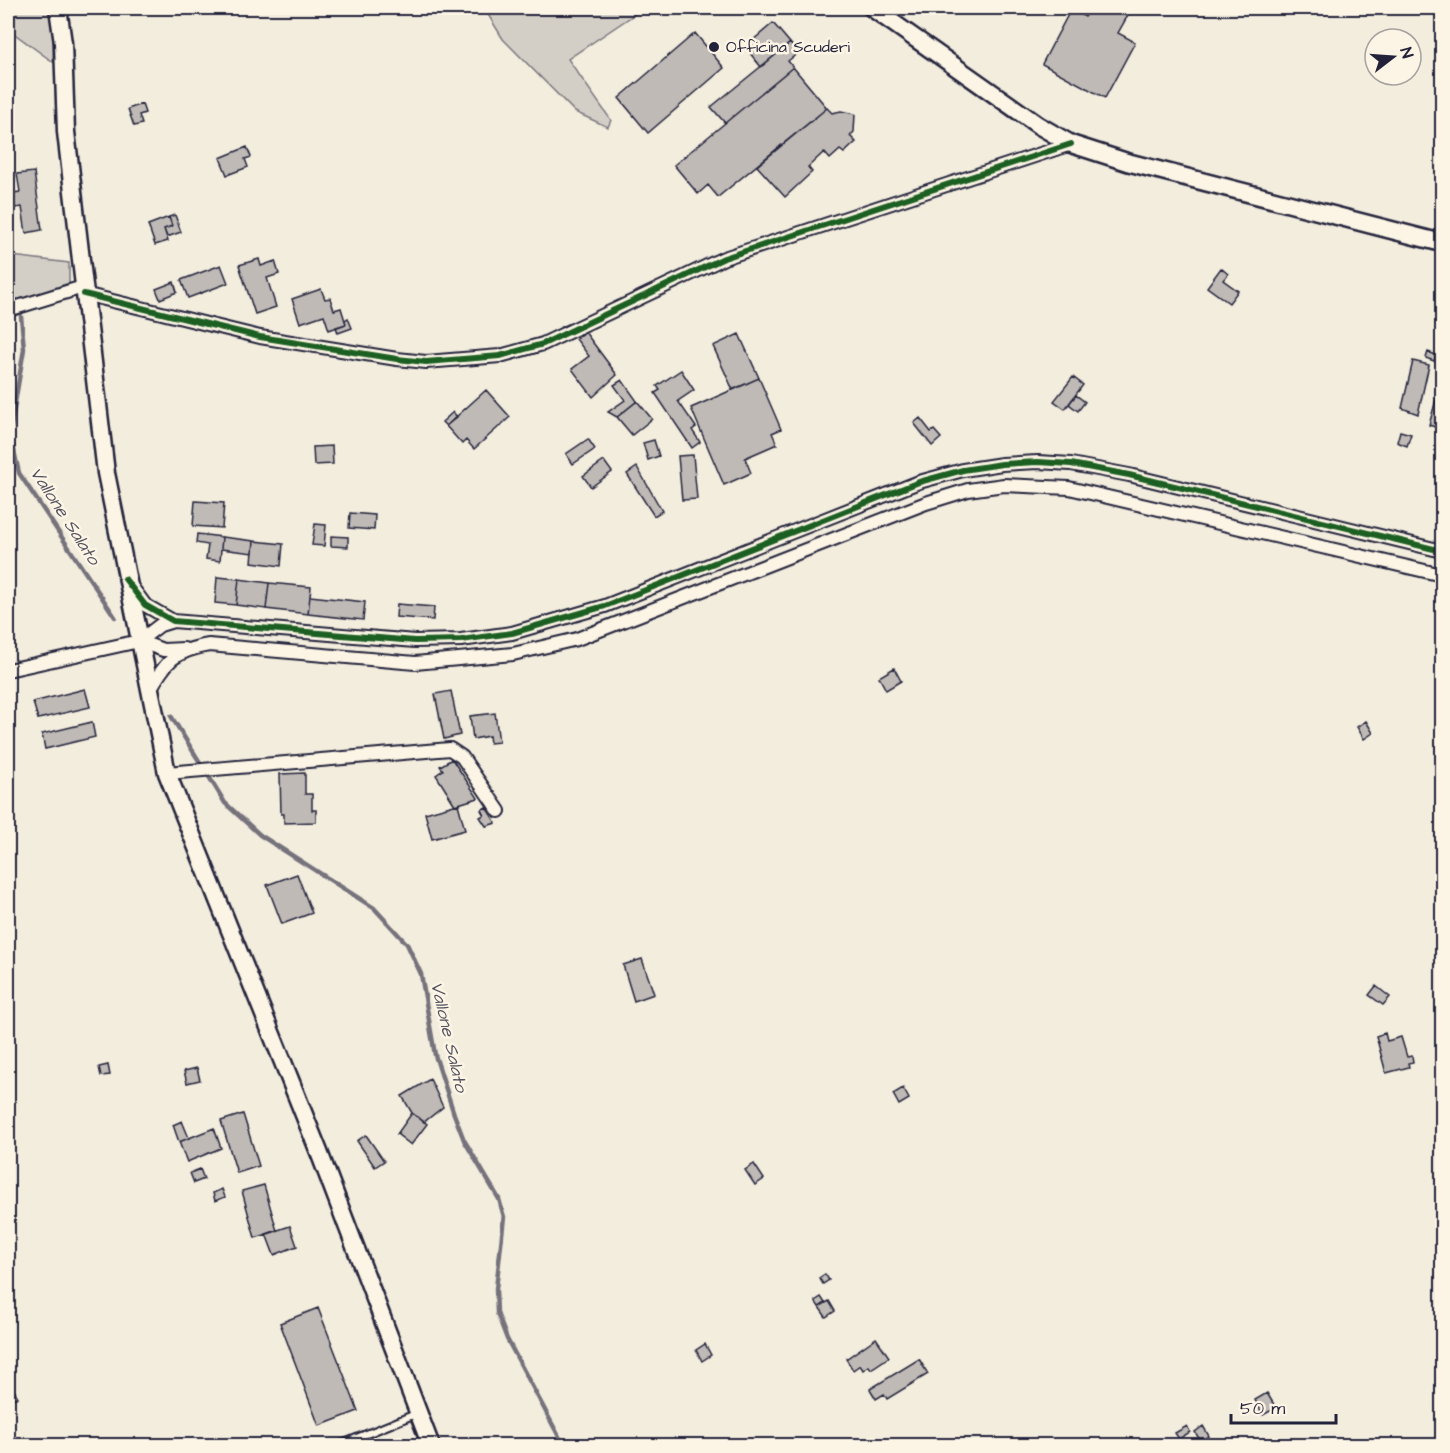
<svg xmlns="http://www.w3.org/2000/svg" width="1450" height="1453" font-family="'Architects Daughter',sans-serif">
<style>
.green{fill:#d4cfc6;stroke:#7b7880;stroke-width:1.5}
.lines{fill:none;stroke-linecap:round;stroke-linejoin:round}
.stream{stroke:#75727b;stroke-width:4.5}
.building{fill:#bfbab6;stroke:#22223b;stroke-width:1.5}
.lane-casing{stroke:#22223b;stroke-width:10}
.street-casing{stroke:#22223b;stroke-width:16}
.secondary-casing{stroke:#22223b;stroke-width:21}
.lane{stroke:#fcf5e5;stroke-width:6}
.street{stroke:#fcf5e5;stroke-width:12}
.secondary{stroke:#fcf5e5;stroke-width:16}
.cycleway-casing{stroke:#fcf5e5;stroke-width:10}
.cycleway{stroke:#1b5e20;stroke-width:6}
.poi-dot{fill:#22223b;stroke:#fcf5e5;stroke-width:2}
.labels{text-anchor:middle;dominant-baseline:central;stroke-width:5;stroke-linejoin:round;paint-order:stroke}
.poi-label{font-size:16px;fill:#22223b;stroke:#fcf5e5;text-anchor:start}
.water-label{font-size:18px;font-style:italic;fill:#525160;stroke:#fcf5e5}
</style>
<rect width="100%" height="100%" fill="#f3edde"/>
<filter id="ink" filterUnits="userSpaceOnUse"><feTurbulence type="fractalNoise" baseFrequency=".0167" numOctaves="2"/><feDisplacementMap in="SourceGraphic" scale="12" xChannelSelector="R" yChannelSelector="G"/><feConvolveMatrix kernelMatrix="1 2 1 2 8 2 1 2 1" color-interpolation-filters="sRGB"/></filter>
<g filter="url(#ink)">
<path class="green" d="M8,8H49L53,33V62L8,29Z
M484,8H644L568,59L611,120L608,127L575,112L503,39Z
M8,254L12,256L69,263V283L8,304Z"/>
<g class="lines">
<path class="stream" d="M8,294L16,300
M21,316L24,349L10,433L19,473L115,617
M171,716L201,764
M208,775L225,803L260,835L374,908L407,944L421,974L435,1055L454,1114L464,1140L499,1199L504,1217L496,1289L497,1313L507,1339L564,1446"/>
</g>
<path class="building" d="M1090,8H1132L1118,33L1135,42L1105,98L1042,64L1071,9L1085,17Z
M773,23L790,43L761,67L745,47Z
M695,33L724,68L648,133L619,98Z
M790,43L798,53L788,61L793,67L725,123L711,107Z
M793,67L827,108L718,197L708,185L698,194L674,165Z
M142,104L145,113L139,115L142,124L134,126L128,109Z
M827,108L832,113L841,111L855,114L854,132L850,136L856,142L844,153L840,150L830,159L824,152L808,167L812,172L785,197L757,166Z
M247,147L251,157L245,159L248,167L227,175L220,158Z
M34,172L42,230L26,233L22,207L15,208L13,193L20,192L17,174Z
M175,215L181,232L167,237L164,229L172,226L169,217Z
M169,217L172,226L164,229L168,241L155,245L148,225Z
M259,259L261,266L275,261L279,274L267,278L276,307L255,314L239,265Z
M221,265L228,283L188,298L181,280Z
M1221,268L1228,274L1223,280L1238,291L1229,303L1207,287Z
M174,282L177,292L160,299L156,289Z
M321,289L325,299L330,298L334,310L341,308L346,324L329,330L324,315L300,323L292,299Z
M348,318L352,328L338,333L336,327L346,324L345,320Z
M585,332L617,375L593,397L572,369L589,356L576,339Z
M739,334L759,378L733,390L713,346Z
M1428,352L1436,355L1434,361L1426,358Z
M1413,361L1429,365L1418,414L1402,408Z
M681,370L694,390L678,401L696,427L692,430L700,442L692,448L655,393L660,390L657,386Z
M1073,377L1083,385L1065,409L1054,401Z
M759,378L781,429L772,433L777,444L745,458L751,473L724,485L691,408Z
M1442,378V411L1438,428L1429,425Z
M622,380L637,401L617,417L608,412L625,400L614,385Z
M486,390L510,417L474,449L466,440L462,444L446,426Z
M1076,395L1085,402L1078,411L1069,404Z
M637,401L652,419L632,435L617,417Z
M453,412L457,417L446,426L442,422Z
M920,418L931,432L934,430L941,438L932,446L914,423Z
M1400,431L1411,434L1407,446L1397,442Z
M588,439L595,449L573,464L566,454Z
M654,440L659,456L648,460L643,443Z
M332,446L333,464L314,465L313,447Z
M693,455L697,499L682,500L678,456Z
M604,461L612,472L591,487L583,476Z
M637,467L662,511L654,516L627,474Z
M195,501L224,503L222,528L193,526Z
M350,513L375,515L374,530L349,528Z
M315,524L326,525L324,546L312,545Z
M197,534L222,537L220,561L206,559L208,545L196,543Z
M331,536L348,537V547L331,546Z
M222,537L254,541L253,553L221,549Z
M254,541L283,544L281,566L252,562Z
M217,577L239,579L236,605L215,603Z
M239,579L269,583L266,609L236,605Z
M269,583L311,587L308,614L266,609Z
M310,596L365,602L363,620L308,614Z
M397,604L434,607L433,620L396,617Z
M894,668L901,681L886,690L879,677Z
M85,689L90,707L38,719L33,702Z
M451,691L460,735L444,739L435,694Z
M495,713L499,742L490,743L489,736L473,739L470,716Z
M1366,721L1373,733L1364,739L1357,727Z
M92,722L95,737L45,749L42,734Z
M452,759L478,798L455,805L436,775L443,770L440,766Z
M305,773V794H312V810H316V822L284,823V814H281L280,774Z
M458,804L465,830L432,839L425,813Z
M486,807L496,823L486,826L480,817L484,815L481,810Z
M297,874L312,913L282,924L267,885Z
M642,959L654,994L634,1001L623,965Z
M1376,986L1390,997L1383,1005L1369,995Z
M1385,1033L1387,1041L1401,1037L1407,1057L1412,1056L1413,1062L1408,1063L1409,1067L1386,1073L1376,1036Z
M108,1065L110,1075L101,1076L99,1067Z
M197,1068L200,1080L187,1083L184,1071Z
M430,1079L443,1107L424,1122L412,1113L402,1096Z
M903,1088L909,1099L899,1105L893,1094Z
M412,1113L427,1124L411,1145L397,1134Z
M243,1114L259,1166L237,1173L221,1121Z
M182,1121L189,1138L179,1142L173,1125Z
M214,1128L221,1148L187,1162L179,1142Z
M366,1135L384,1161L375,1167L357,1141Z
M754,1164L764,1179L755,1185L745,1170Z
M200,1169L204,1179L194,1183L190,1173Z
M264,1185L277,1231L255,1238L242,1191Z
M222,1189L225,1197L215,1201L213,1193Z
M290,1226L297,1246L274,1255L266,1234Z
M825,1274L829,1280L823,1284L819,1278Z
M821,1297L825,1303L819,1307L815,1301Z
M829,1301L835,1311L826,1317L819,1307Z
M318,1308L358,1411L319,1426L280,1323Z
M876,1338L889,1357L871,1369L869,1366L863,1370L860,1365L853,1370L846,1359Z
M705,1344L711,1355L702,1361L696,1350Z
M919,1359L928,1374L887,1399L884,1394L876,1399L870,1389Z
M14,1390L18,1397L10,1400L8,1392Z
M1267,1393L1276,1408L1263,1415L1255,1400Z
M1187,1426L1190,1432L1179,1439L1175,1433Z
M1203,1426L1209,1436L1201,1442L1195,1432Z"/>
<g class="lines">
<g class="lane-casing">
<path id="lane" d="M337,1446L418,1413"/>
</g>
<g class="street-casing">
<path id="street" d="M84,294L260,337L397,359L426,362L500,356L543,344L724,258L1071,144
M8,310L83,287
M131,586L145,605L173,621L415,641L461,640L512,633L605,606L919,482L963,470L1002,464L1038,462L1071,464L1129,475L1442,551
M139,641L163,650L184,649
M8,670L139,641L160,625L173,621
M149,691C167,661 173,651 209,645L415,663L513,654L577,639L926,503L968,490L1004,485L1069,488L1442,575
M167,773L450,749L462,757L499,811"/>
</g>
<g class="secondary-casing">
<path id="secondary" d="M58,8L63,43L66,132L106,473L167,773L319,1152L431,1446
M872,8L1038,125L1071,144L1127,162L1442,243"/>
</g>
<use href="#lane" class="lane"/>
<use href="#street" class="street"/>
<use href="#secondary" class="secondary"/>
<g class="cycleway-casing">
<path id="cycleway" d="M84,294L260,337L397,359L426,362L500,356L543,344L724,258L1071,144
M125,579L145,605L173,621L415,641L461,640L512,633L605,606L919,482L963,470L1002,464L1038,462L1071,464L1129,475L1442,551"/>
</g>
<use href="#cycleway" class="cycleway"/>
</g>
</g>
<circle class="poi-dot" cx="714" cy="47" r="6"/>
<g class="labels">
<g class="poi-label">
<text x="726" y="47">Officina Scuderi</text>
</g>
<g class="water-label">
<text transform="translate(65 516) rotate(57)">Vallone Salato</text>
<text transform="translate(449 1037) rotate(77)">Vallone Salato</text>
</g>
</g>
<rect width="1450" height="1453" fill="none" stroke="#fcf5e5" stroke-width="30"/>
<rect x="15" y="15" width="1420" height="1423" fill="none" stroke="#22223b" stroke-width="2" filter="url(#ink)"/>
<g transform="translate(1393 57) rotate(73)"><circle r="28" fill="#fcf5e5" stroke="#a5a1a1" stroke-width="1.5"/>
<path d="M0-4.5L10 22L0 15L-10 22Z" fill="#22223b"/>
<text y="-9" font-size="16" font-weight="bold" text-anchor="middle" fill="#22223b">N</text>
</g>
<path d="M1231 1414v9h105v-9" fill="none" stroke="#22223b" stroke-width="3"/>
<text x="1240" y="1414" font-size="18" fill="#22223b" stroke="#fcf5e5" stroke-width="4.5" paint-order="stroke">50 m</text>
</svg>
